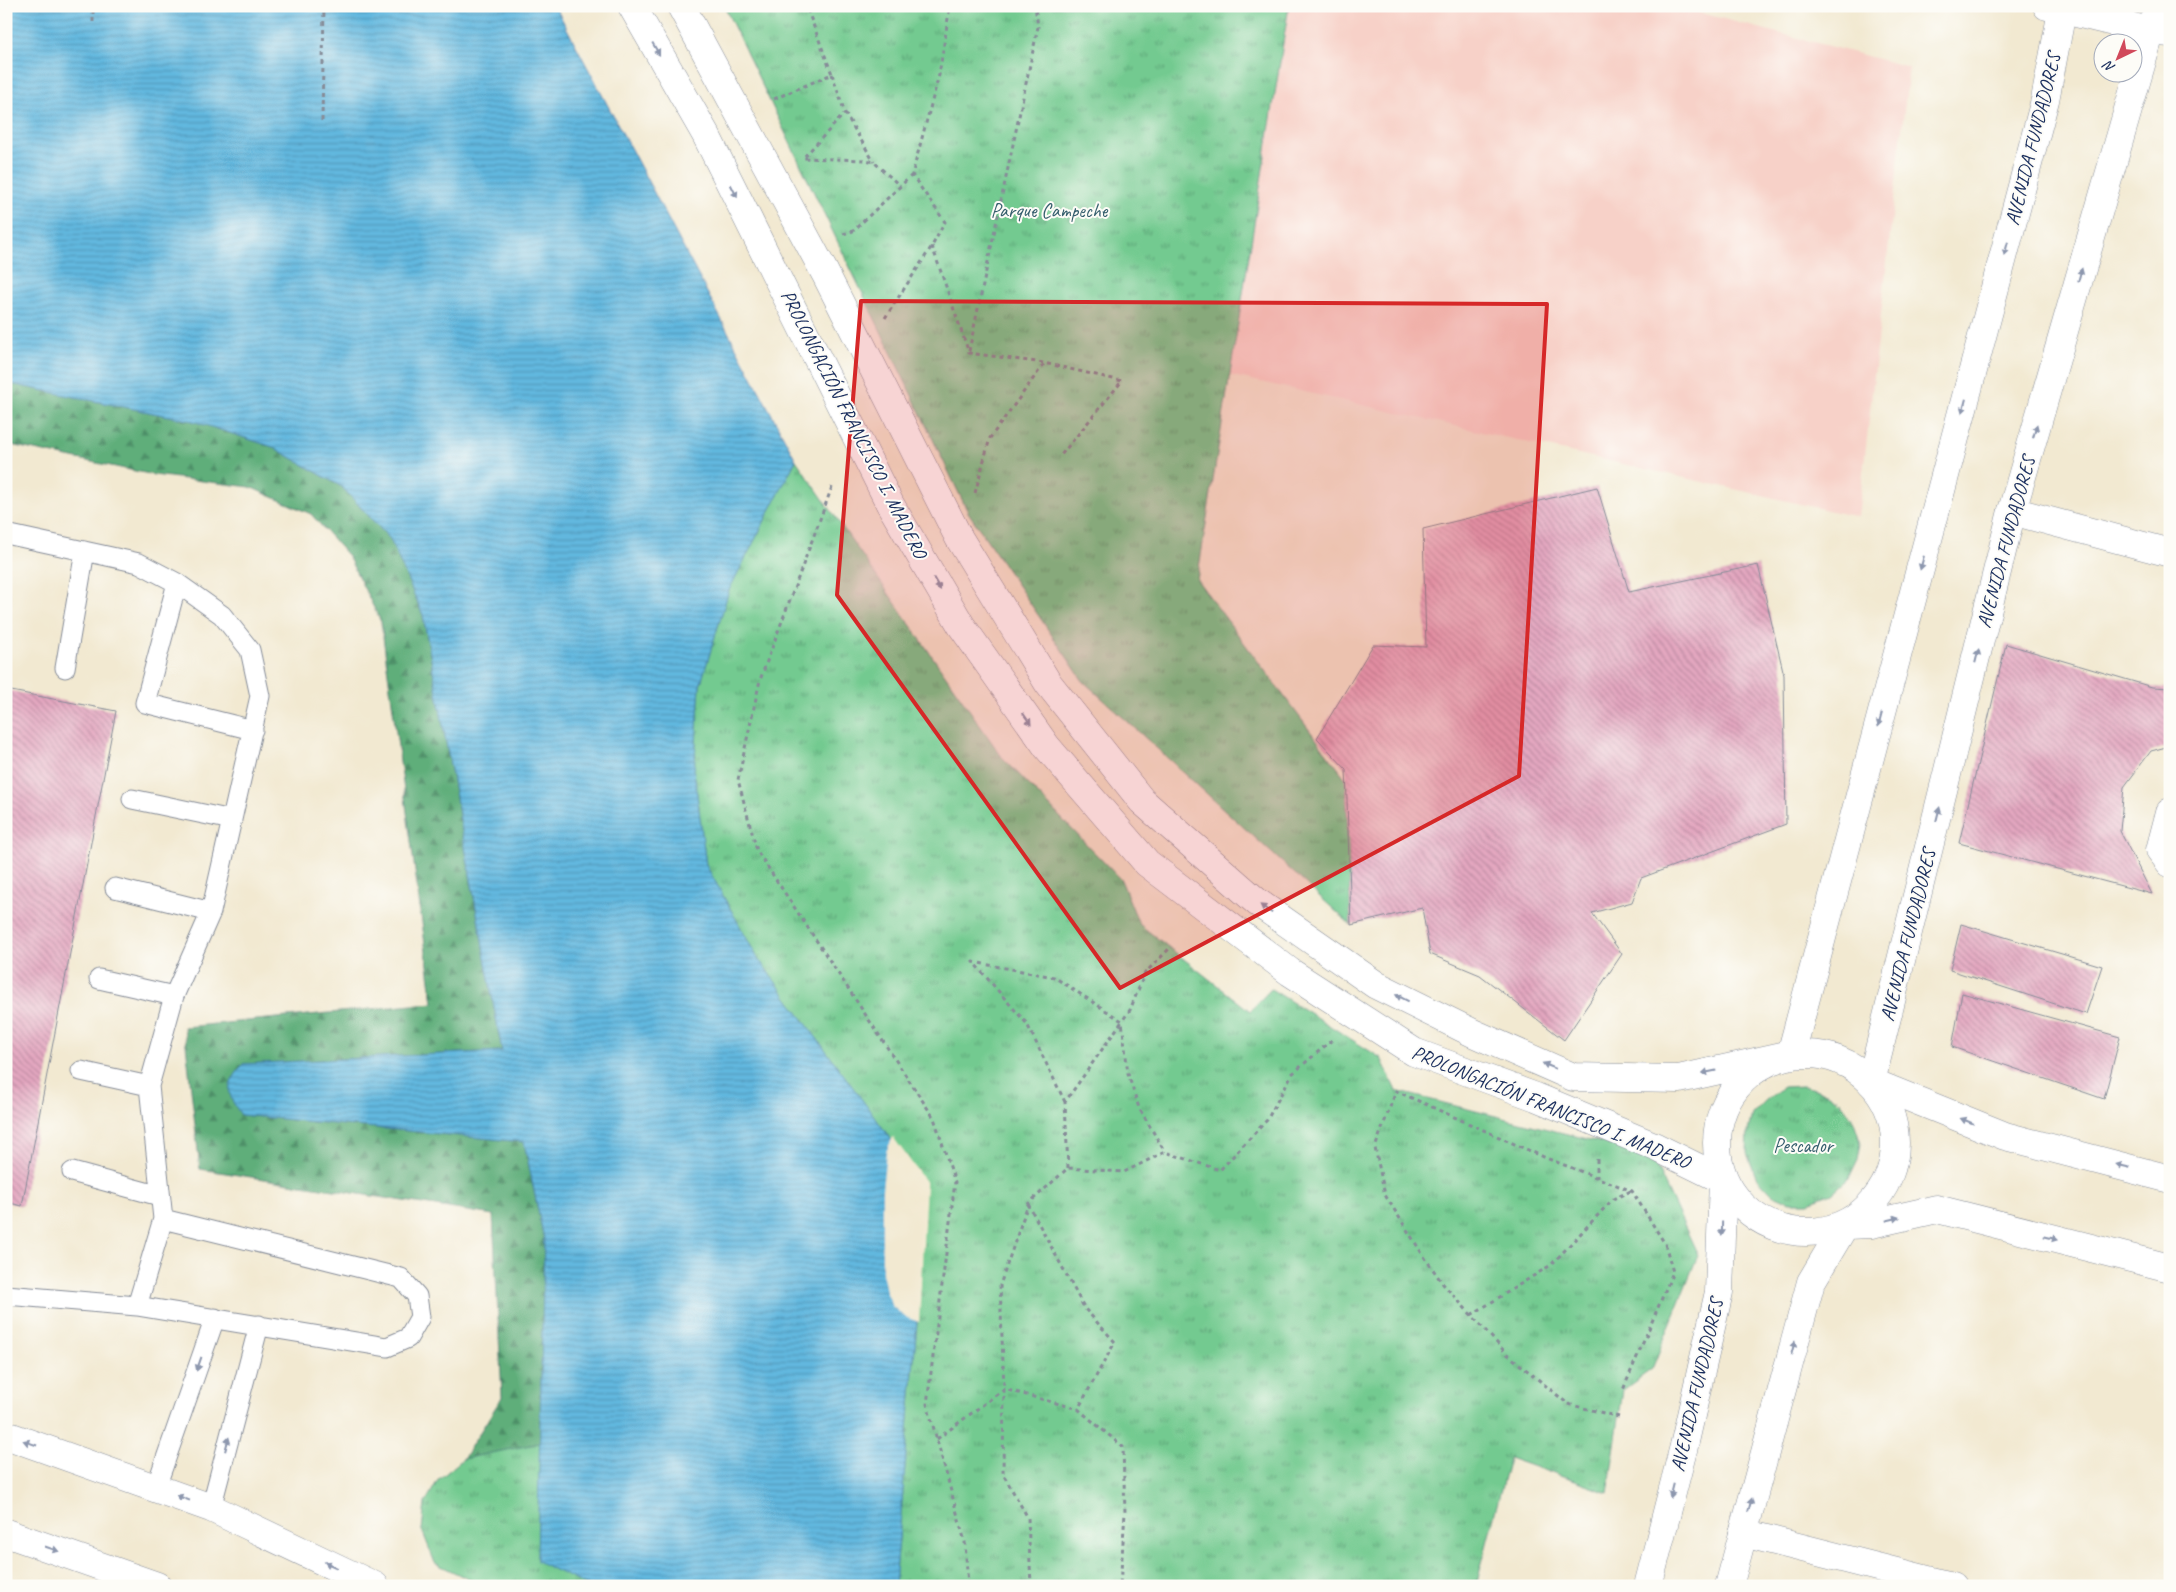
<svg xmlns="http://www.w3.org/2000/svg" width="2176" height="1592" font-family="Caveat,sans-serif">
<style>
.built{fill:#f7d1c8}
.forest{fill:url(#forest-firs);stroke:#3c6e6c}
.park{fill:url(#park-tufts);stroke:#477c77}
.water{fill:url(#water-rules);stroke:#3e749e}
.pier{fill:#f2e9d1}
.building{fill:url(#building-back-hatch)}
.lines{fill:none;stroke-linecap:round;stroke-linejoin:round}
.service-casing{stroke:#868c98;stroke-width:21}
.minor-casing{stroke:#868c98;stroke-width:29}
.tertiary-casing{stroke:#868c98;stroke-width:29}
.secondary-casing{stroke:#868c98;stroke-width:29}
.primary-casing{stroke:#868c98;stroke-width:29}
.path{stroke:#868c98;stroke-width:3;stroke-dasharray:4 4;stroke-linecap:butt}
.service{stroke:#fff;stroke-width:19}
.minor{stroke:#fff;stroke-width:28}
.tertiary{stroke:#fff;stroke-width:28}
.secondary{stroke:#fff;stroke-width:28}
.primary{stroke:#fff;stroke-width:28}
.oneway{fill:#8d97ae}
.marked{fill:#d62828;fill-opacity:0.2;stroke:#d62828;stroke-width:4;stroke-linejoin:round}
.labels{text-anchor:middle;dominant-baseline:central;stroke-width:4;stroke-linejoin:round;paint-order:stroke}
.street-label{font-size:20px;fill:#1b2f5e;stroke:#fdfcf7}
.park-label{font-size:20px;fill:#355e6d;stroke:#fdfcf7}
</style>
<defs>
<pattern id="forest-firs" width="22" height="20" patternUnits="userSpaceOnUse" patternTransform="scale(1.25)"><rect width="22" height="20" fill="#5eae7a"/><path d="M5 1l3.5 6h-7zM16 11l3.5 6h-7z" fill="#4d8e67"/></pattern>
<pattern id="park-tufts" width="24" height="20" patternUnits="userSpaceOnUse" patternTransform="scale(1.25)"><rect width="24" height="20" fill="#73ca90"/><path d="M3 7l-1-3M5 7V3M7 7l1-3M15 17l-1-3M17 17v-4M19 17l1-3" fill="none" stroke="#5ea479"/></pattern>
<pattern id="water-rules" width="6" height="5" patternUnits="userSpaceOnUse" patternTransform="scale(1.25)"><rect width="6" height="5" fill="#62b8df"/><path d="M0 2.5h6" fill="none" stroke="#5096b8"/></pattern>
<pattern id="building-back-hatch" width="6" height="6" patternUnits="userSpaceOnUse" patternTransform="scale(1.25)"><rect width="6" height="6" fill="#e4a7c0"/><path d="M-1 5l2 2M0 0l6 6M5-1l2 2" fill="none" stroke="#b8889f"/></pattern>
</defs>
<rect width="100%" height="100%" fill="#fdfcf7"/>
<filter id="ink" filterUnits="userSpaceOnUse"><feTurbulence type="fractalNoise" baseFrequency=".02" numOctaves="2"/><feDisplacementMap in="SourceGraphic" scale="10" xChannelSelector="R" yChannelSelector="G"/><feConvolveMatrix kernelMatrix="1 2 1 2 8 2 1 2 1" color-interpolation-filters="sRGB"/></filter>
<filter id="wash" filterUnits="userSpaceOnUse"><feTurbulence type="fractalNoise" baseFrequency=".0096" numOctaves="4" result="noise"/><feDisplacementMap in="SourceGraphic" scale="20" xChannelSelector="R" yChannelSelector="G"/><feGaussianBlur stdDeviation="1.12" result="paint"/><feColorMatrix in="noise" values="0 0 0 0 0 0 0 0 0 0 0 0 0 0 0 0 0 1.4 0 .05"/><feComposite in="paint" operator="in"/></filter>
<g filter="url(#wash)">
<rect width="100%" height="100%" fill="#f2e9d1"/>
<path class="built" d="M1289,6H1674L1909,67L1858,517L1229,375Z"/>
<path class="forest" d="M6,383L193,421L273,447L342,487L390,539L423,615L502,1051L243,1064L241,1115L524,1142L544,1239L540,1443L463,1459L502,1397L493,1215L200,1169L184,1027L433,1003L381,622L348,556L311,514L250,487L154,475L6,444Z"/>
<path class="park" d="M724,6H1289L1197,580L1346,779L1351,925L1083,681L968,512Z
M796,460L1002,757L1121,880L1139,924L1250,1011L1271,989L1381,1058L1396,1091L1651,1155L1698,1255L1652,1369L1623,1390L1608,1493L1509,1458L1476,1586H895L917,1322L924,1184L757,957L706,865L694,771L700,686L729,590Z
M1803,1086L1825,1092L1840,1102L1853,1119L1861,1143L1858,1159L1849,1178L1832,1193L1809,1202H1790L1772,1194L1756,1177L1747,1153L1748,1131L1752,1114L1765,1101L1783,1087Z
M540,1443L537,1561L588,1586H483L435,1563L422,1530L425,1503L438,1480L463,1459Z"/>
<path class="water" d="M6,6H555L796,460L729,590L700,686L694,771L706,865L757,957L924,1184L917,1322L895,1586H588L537,1561L544,1239L524,1142L241,1115C225,1091 226,1087 243,1064L502,1051L423,615L390,539L342,487L273,447L193,421L6,383Z"/>
<path class="pier" d="M893,1137L926,1183L919,1322L905,1317L893,1307L886,1291L882,1272V1190L886,1152Z"/>
<g id="blocks">
<path class="building" d="M1597,487L1629,592L1758,565L1784,675L1786,824L1641,878L1632,902L1592,913L1622,954L1564,1040L1480,975L1430,954L1422,908L1351,925L1346,769L1317,738L1373,645L1426,647L1423,529Z
M2006,644L2152,687L2170,688V746L2151,751L2124,787L2120,831L2152,894L1959,843Z
M6,690L116,711L22,1206L6,1202Z
M1961,924L2102,966L2086,1014L1950,970Z
M1962,993L2120,1037L2104,1099L1952,1047Z"/>
</g>
</g>
<g filter="url(#ink)">
<use href="#blocks" fill-opacity="0" stroke="#868c98" stroke-width="1"/>
<g class="lines">
<g class="service-casing">
<path id="service" d="M6,534L139,563L177,583L222,615L250,650L260,696L211,912L174,996L149,1086L163,1219L401,1278L417,1296L420,1317L408,1338L387,1347L137,1306L6,1295
M177,583L145,703L253,730
M65,668L85,551
M132,799L232,820
M115,888L211,912
M99,979L174,996
M81,1071L149,1086
M72,1172L160,1196
M137,1306L163,1219
M156,1487L215,1318
M211,1508L259,1325"/>
</g>
<g class="minor-casing">
<path id="minor" d="M2012,511L2170,553
M2170,812L2160,850L2170,863
M1743,1533L1952,1586"/>
</g>
<g class="tertiary-casing">
<path id="tertiary" d="M1791,1054L2045,100L2063,6
M1871,1082L2012,511L2158,6
M1648,1586L1684,1446L1719,1292L1723,1180
M1729,1586L1811,1282L1845,1225"/>
</g>
<g class="secondary-casing">
<path id="secondary" d="M632,6L706,135L890,504L961,625L1047,747L1147,863L1290,972L1414,1052L1536,1097L1656,1147L1723,1180
M681,6L825,273L959,538L1048,683L1142,801L1257,902L1376,985L1473,1033L1573,1077L1679,1079L1791,1054
M2047,6L2150,31L2170,33
M1717 1143a89 89 0 1 1 178 0a89 89 0 1 1-178 0Z
M1871,1082L2005,1136L2170,1179
M1846,1225L1871,1224L1937,1209L2170,1268"/>
</g>
<g class="primary-casing">
<path id="primary" d="M6,1435L211,1508L375,1586
M6,1533L157,1586"/>
</g>
<path class="path" d="M93,22V6
M832,74L845,113L803,158L866,160L874,162L900,186
M774,99L832,74L806,6
M845,113L874,162
M322,121L324,6
M843,234L853,231L912,175
M932,246L969,353L1044,363L1122,381L1061,455
M885,318L932,246L945,222L912,175L939,75L950,6
M969,351L1038,27L1035,6
M832,487L760,680L738,780L757,851L934,1118L955,1182L927,1404L965,1542L968,1586
M975,493L990,438L1044,364
M1065,1102L1027,1024L973,962L1054,977L1122,1021L1128,1074L1139,1108L1165,1152
M1597,1159V1178
M1068,1168L1065,1102L1130,1010L1145,973L1170,948
M1028,1204L1085,1309L1115,1342L1078,1409
M1471,1315L1551,1265L1613,1199L1631,1191
M1619,1417L1568,1404L1506,1353L1443,1284L1423,1255L1385,1195L1375,1148L1396,1091L1546,1158L1632,1191L1665,1244L1673,1272L1623,1390
M937,1439L1004,1389L1078,1409L1123,1447L1125,1513L1120,1586
M6,1586H7
M1031,1586L1028,1518L1003,1474L1004,1389L1000,1285L1028,1204L1068,1168L1124,1172L1165,1152L1220,1170L1267,1120L1292,1074L1332,1040"/>
<use href="#service" class="service"/>
<use href="#minor" class="minor"/>
<use href="#tertiary" class="tertiary"/>
<use href="#secondary" class="secondary"/>
<use href="#primary" class="primary"/>
</g>
<defs><path id="oneway-solid" d="M-6-.8H1V-3.2L6.5 0L1 3.2V.8H-6Z" transform="scale(1.25)"/></defs>
<g class="oneway">
<use href="#oneway-solid" transform="translate(656 49) rotate(60)"/>
<use href="#oneway-solid" transform="translate(734 191) rotate(63)"/>
<use href="#oneway-solid" transform="translate(2006 249) rotate(105)"/>
<use href="#oneway-solid" transform="translate(2080 275) rotate(-74)"/>
<use href="#oneway-solid" transform="translate(1964 406) rotate(105)"/>
<use href="#oneway-solid" transform="translate(2035 431) rotate(-74)"/>
<use href="#oneway-solid" transform="translate(1922 563) rotate(105)"/>
<use href="#oneway-solid" transform="translate(937 584) rotate(60)"/>
<use href="#oneway-solid" transform="translate(1977 656) rotate(-76)"/>
<use href="#oneway-solid" transform="translate(1027 719) rotate(55)"/>
<use href="#oneway-solid" transform="translate(1880 720) rotate(105)"/>
<use href="#oneway-solid" transform="translate(1938 814) rotate(-76)"/>
<use href="#oneway-solid" transform="translate(1266 909) rotate(-145)"/>
<use href="#oneway-solid" transform="translate(1402 998) rotate(-153)"/>
<use href="#oneway-solid" transform="translate(1549 1066) rotate(-157)"/>
<use href="#oneway-solid" transform="translate(1709 1072) rotate(168)"/>
<use href="#oneway-solid" transform="translate(1967 1121) rotate(-158)"/>
<use href="#oneway-solid" transform="translate(2123 1166) rotate(-166)"/>
<use href="#oneway-solid" transform="translate(1893 1219) rotate(-13)"/>
<use href="#oneway-solid" transform="translate(1722 1229) rotate(91)"/>
<use href="#oneway-solid" transform="translate(2051 1238) rotate(14)"/>
<use href="#oneway-solid" transform="translate(1793 1348) rotate(-75)"/>
<use href="#oneway-solid" transform="translate(199 1364) rotate(109)"/>
<use href="#oneway-solid" transform="translate(30 1443) rotate(-161)"/>
<use href="#oneway-solid" transform="translate(227 1444) rotate(-75)"/>
<use href="#oneway-solid" transform="translate(1672 1491) rotate(104)"/>
<use href="#oneway-solid" transform="translate(183 1498) rotate(-159)"/>
<use href="#oneway-solid" transform="translate(1750 1505) rotate(-75)"/>
<use href="#oneway-solid" transform="translate(52 1549) rotate(19)"/>
<use href="#oneway-solid" transform="translate(331 1565) rotate(-155)"/>
</g>
</g>
<path class="marked" d="M861,301L1547,304L1519,776L1120,988L837,595Z"/>
<g class="labels">
<g class="street-label">
<text transform="translate(2033 139) rotate(-76)">AVENIDA FUNDADORES</text>
<text transform="translate(854 424) rotate(63)">PROLONGACIÓN FRANCISCO I. MADERO</text>
<text transform="translate(2006 542) rotate(-75)">AVENIDA FUNDADORES</text>
<text transform="translate(1908 935) rotate(-76)">AVENIDA FUNDADORES</text>
<text transform="translate(1551 1107) rotate(22)">PROLONGACIÓN FRANCISCO I. MADERO</text>
<text transform="translate(1697 1385) rotate(-77)">AVENIDA FUNDADORES</text>
</g>
<g class="park-label">
<text x="1049" y="210">Parque Campeche</text>
<text x="1803" y="1145">Pescador</text>
</g>
</g>
<rect width="2176" height="1592" fill="none" stroke="#fdfcf7" stroke-width="25"/>
<g transform="translate(2118 58) rotate(223)"><circle r="24" fill="#fdfcf7" stroke="#a3aaba"/>
<path d="M0-4L9 19L0 12L-9 19Z" fill="#d1495b"/>
<text y="-8" font-size="14" font-weight="bold" text-anchor="middle" fill="#1b2f5e">N</text>
</g>
</svg>
